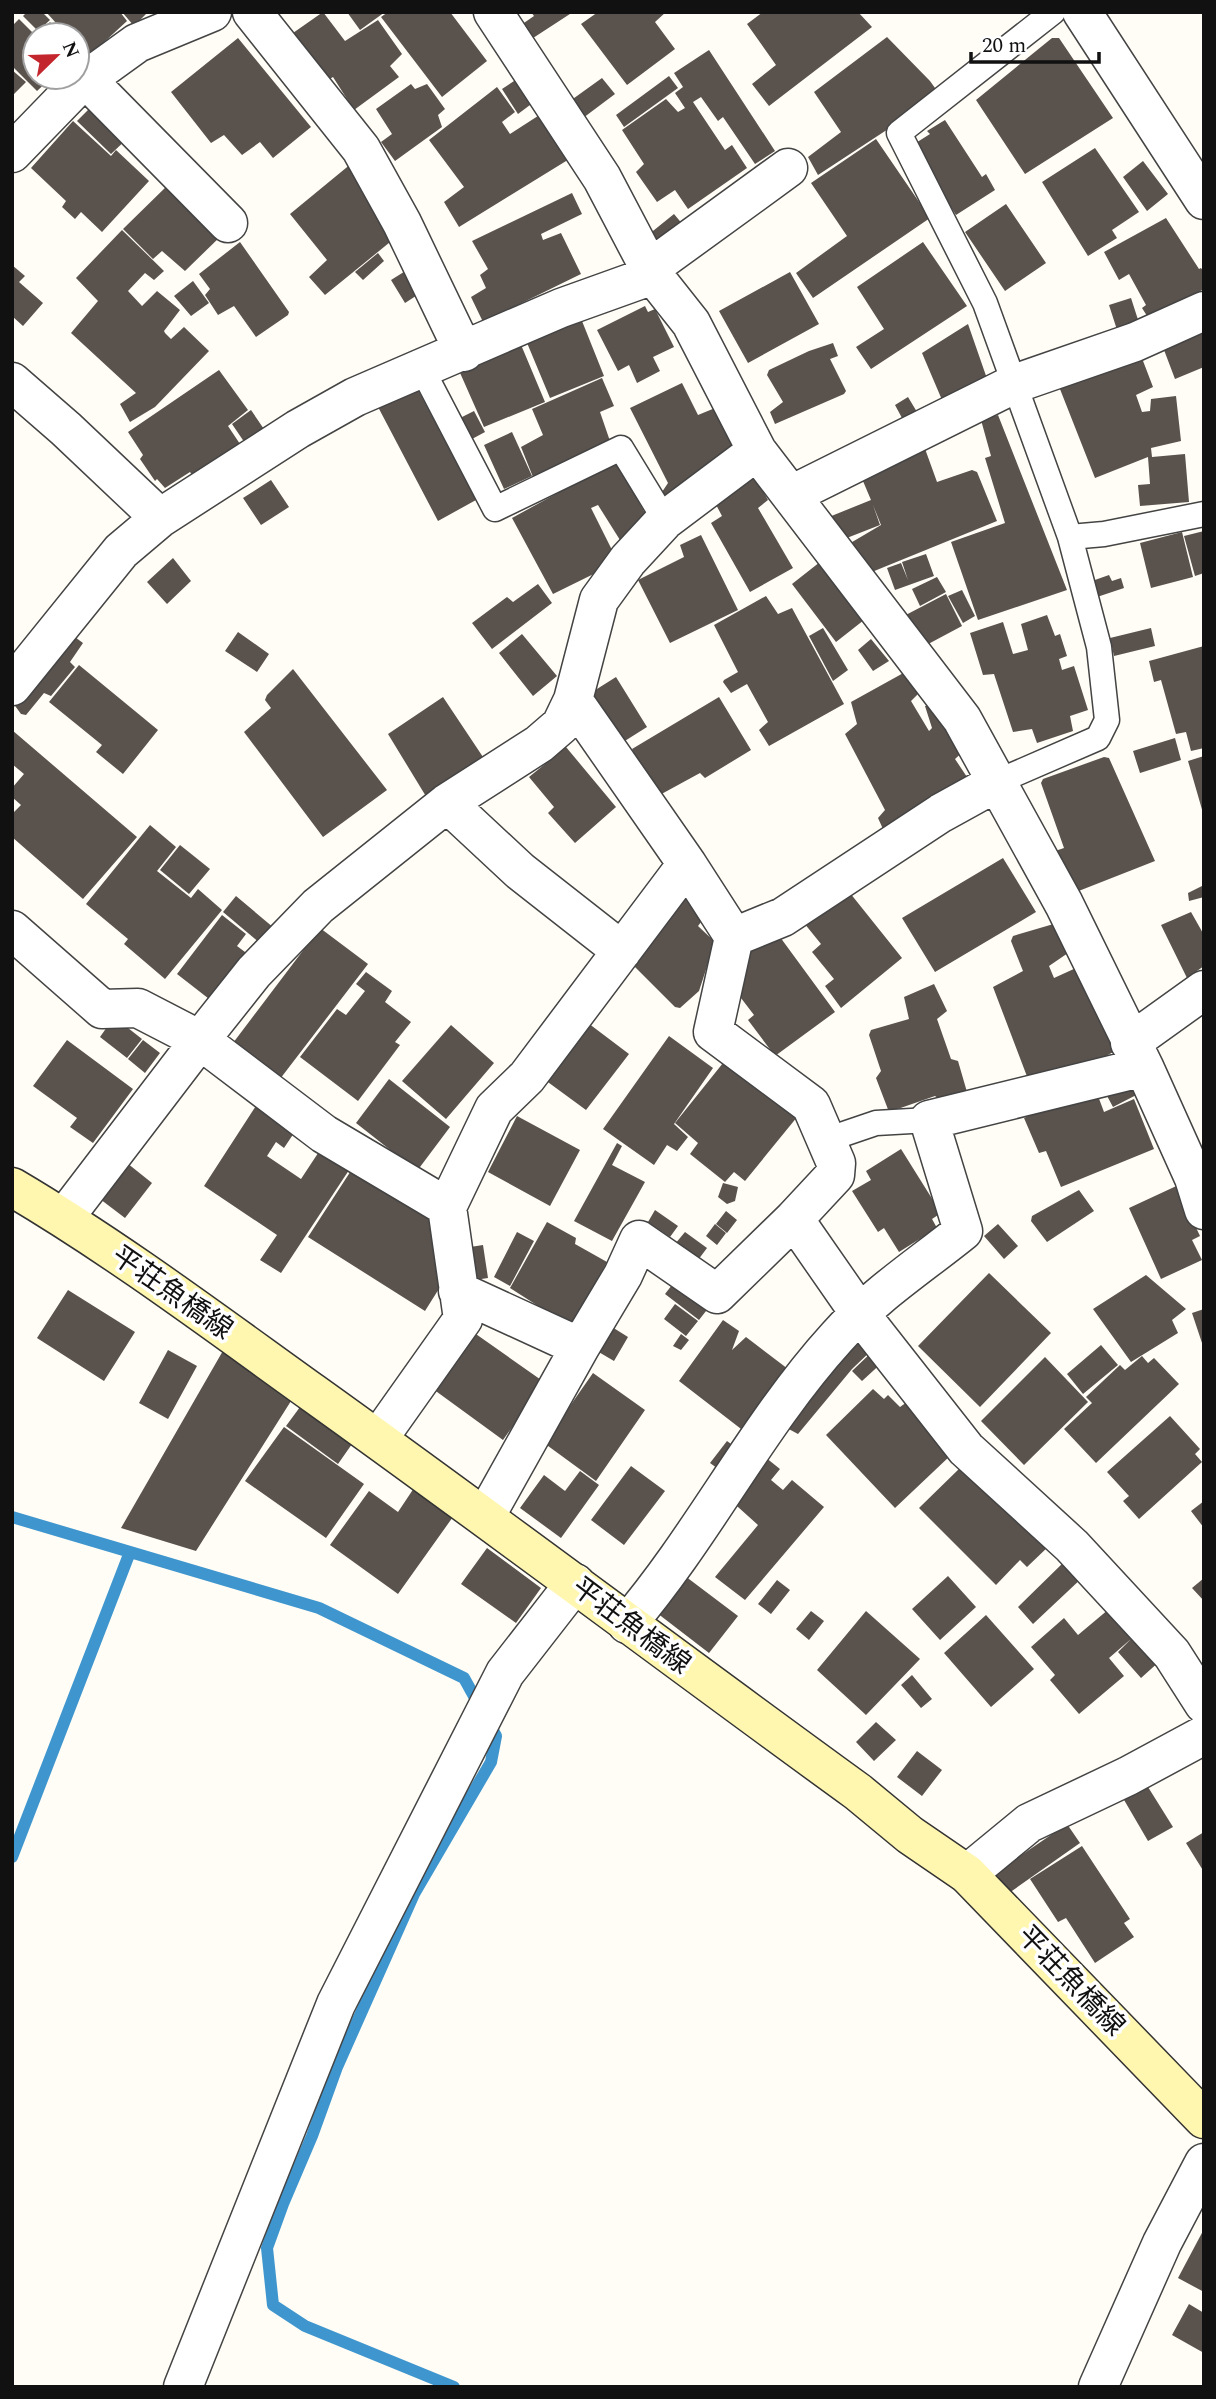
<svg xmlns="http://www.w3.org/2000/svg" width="1216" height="2399" font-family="Spectral,'Noto Sans JP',serif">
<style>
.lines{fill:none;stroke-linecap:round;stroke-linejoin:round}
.stream{stroke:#3f96cf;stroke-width:12}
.building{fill:#5a524d}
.lane-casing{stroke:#444;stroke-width:27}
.street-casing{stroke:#444;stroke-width:41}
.secondary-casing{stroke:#333;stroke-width:41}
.lane{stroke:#fff;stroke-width:24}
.street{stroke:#fff;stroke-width:38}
.secondary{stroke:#fff6b0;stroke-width:38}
.labels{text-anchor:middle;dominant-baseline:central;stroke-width:7;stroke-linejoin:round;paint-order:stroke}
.street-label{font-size:28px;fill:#111;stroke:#fff}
</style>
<rect width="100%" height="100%" fill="#fffdf5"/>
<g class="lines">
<path class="stream" d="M12,1517L319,1608L464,1678L496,1736L491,1762L414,1894L337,2067L312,2136L283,2204L267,2248L273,2305L305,2326L454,2387
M12,1857L130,1552"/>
</g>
<path class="building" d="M27,12H42L50,20L38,31L23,16Z
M46,12H120L127,21L88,57L77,46V35H67Z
M122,12H148L134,26Z
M323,12L345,41L378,20L402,54L390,66L399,77L354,110L333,77L325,82L293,33Z
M347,12H385L360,30Z
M388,12H450L487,61L442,97L381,17Z
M531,12H573L530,40L521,25L534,16Z
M598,12H666L655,22L675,49L627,85L581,24Z
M763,12H858L872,27L769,106L752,84L776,65L747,24Z
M19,19L35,35V77H52L37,91L12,66V26Z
M50,22L62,35H38Z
M887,37L930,81L940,95L818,175L808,157L841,132L814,92Z
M238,38L311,127L273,158L260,142L242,155L224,135L211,143L171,92Z
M1052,38H1059L1113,118L1025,174L976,100Z
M709,50L775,151L755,164L723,117L718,121L701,97L693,102L725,150L732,145L747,168L688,209L675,190L657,202L636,172L644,164L622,130L666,99L678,112L685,108L675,93L683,87L674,73Z
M12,70L26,82L12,96Z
M669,76L678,88L624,127L616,115Z
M602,78L615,94L583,118L570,101Z
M517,79L534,102L518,114L502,89Z
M411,84L415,89L427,84L445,109L438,115L442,127L395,161L381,142L392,134L376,109Z
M497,87L515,112L502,122L510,134L541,114L571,158L459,227L444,202L464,187L429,140Z
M97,101L131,135L111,154L77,121Z
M945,120L982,177L986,174L995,190L956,215L911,146L930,134L927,131Z
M73,121L111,156L116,150L149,181L102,232L81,212L75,219L62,207L66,201L31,168Z
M876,139L930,218L813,298L796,273L847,236L811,183Z
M1095,148L1139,212L1112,230L1117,238L1088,256L1042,182Z
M1143,161L1168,194L1147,211L1123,177Z
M352,163L395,238L325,295L309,277L327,260L290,214Z
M170,183L223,234L185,271L162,251L153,259L123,229Z
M572,193L582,214L541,234L543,240L561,233L581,274L483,322L471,297L486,288L480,275L488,269L472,241Z
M1006,204L1046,263L1005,291L965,232Z
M674,214L684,226L657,248L648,235Z
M1166,218L1199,269L1201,268L1204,272V289L1149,319L1142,308L1146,305L1129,274L1119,280L1104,252Z
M122,230L164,271L154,280L145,273L128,291L142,306L157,291L180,310L164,331L165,333L171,339L184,327L209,351L155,407L130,422L120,404L136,393L71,333L98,301L76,278Z
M240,242L289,312L288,315L256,337L234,306L218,315L205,295L210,289L199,274Z
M923,242L967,306L871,369L856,347L884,329L857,287Z
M378,253L384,261L363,280L355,272Z
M12,265L25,276L19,282L43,303L23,326L12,316Z
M407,270L422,292L405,303L391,280Z
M790,272L819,324L748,363L719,311Z
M193,281L209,303L191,316L174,296Z
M1131,298L1141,329L1119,336L1109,305Z
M645,306L648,312L655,309L674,347L653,357L660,371L637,383L629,365L618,371L597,330Z
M580,316L604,376L550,398L525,338Z
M1204,320V367L1175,379L1161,342Z
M968,324L992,393L948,414L922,353Z
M519,340L545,402L484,427L457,366Z
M833,343L838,356L830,359L846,391L844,394L775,424L770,412L783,402L767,375L769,370L809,351Z
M1140,353L1153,387L1136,395L1142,412L1150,411L1151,399L1176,396L1181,441L1151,448L1152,457L1185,454L1189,502L1140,506L1138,485L1150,484L1148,457L1095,478L1058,384Z
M219,370L248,410L228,426L244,450L198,483L190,472L165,488L157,479L155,481L140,459L143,455L128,432Z
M602,378L614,406L600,412L611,444L533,477L521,447L543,435L532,409Z
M682,383L698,415L720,406L743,455L670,504L660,495L668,483L630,408Z
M415,384L476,500L438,521L377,405Z
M908,397L923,422L909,431L895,405Z
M251,410L268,435L249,449L232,424Z
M474,411L485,432L472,439L460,418Z
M998,415L1067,590L978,620L951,542L1005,523L985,458L991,456L981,420Z
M512,432L532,476L504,489L484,445Z
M924,446L937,482L972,470L977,472L997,521L862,576L842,548L881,525L873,505L880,525L834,543L824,519L871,500L860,474Z
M616,461L650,522L620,540L598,505L591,508L618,562L553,594L512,518Z
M752,471L768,500L758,508L793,568L750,592L711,523L722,516L712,497Z
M271,480L289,507L261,525L243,498Z
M1204,531V573L1195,576L1184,536Z
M1182,532L1193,577L1151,588L1140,543Z
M701,535L738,610L670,643L638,580L684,557L680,545Z
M926,554L934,576L895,590L887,568L901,563L908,580L902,562Z
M173,558L191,581L167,604L147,582Z
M820,562L864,620L836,642L792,584Z
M1109,575L1112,581L1121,578L1124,588L1097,597L1092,581Z
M937,577L946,592L920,606L912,589Z
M538,584L552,603L492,649L472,623L507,597L513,602Z
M962,590L975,616L963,623L948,596Z
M946,594L962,626L917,650L900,618Z
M766,596L778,614L792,608L844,704L769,746L759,730L768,722L747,684L731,693L723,682L724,680L738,672L714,625Z
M1047,615L1055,636L1060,634L1067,656L1059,659L1062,670L1074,666L1088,710L1070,716L1073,731L1037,743L1032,729L1013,732L994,674L983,675L970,633L1003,622L1013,654L1028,650L1021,624Z
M823,628L848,670L833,681L809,636Z
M1151,628L1155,646L1114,656L1110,638Z
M68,632L83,643L70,662L75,667L51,696L44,693L26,715L21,714L13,703Z
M238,632L269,654L257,672L225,651Z
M522,634L557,676L533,696L499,653Z
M871,639L889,661L873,671L858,650Z
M1204,646V748L1191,751L1186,732L1176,734L1161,680L1154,682L1149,661Z
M79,665L158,730L123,774L96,752L102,745L49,702Z
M293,669L387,790L323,837L244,732L271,708L265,700L267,695Z
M907,671L921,691L911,701L929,731L932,728L925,706L937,704L966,749L955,759L967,777L965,781L883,829L878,818L885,810L845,734L857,724L851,702Z
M616,677L647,727L620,744L589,694Z
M443,697L487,763L427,798L388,734Z
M719,697L751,750L705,778L700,773L656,797L632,749Z
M12,730L137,837L83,899L12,837V814L21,805L12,797V788L24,774L12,764Z
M1175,738L1181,760L1140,773L1133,751Z
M566,747L616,807L575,843L548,813L554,807L529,777Z
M1204,756V813H1203L1188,761Z
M1104,757L1109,758L1155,861L1071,894L1055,851L1064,848L1041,783L1043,779Z
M150,825L176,847L157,871L191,898L198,889L222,910L165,979L124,944L128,939L86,904Z
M180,845L210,869L189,894L160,870Z
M1003,858L1036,912L935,972L902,918Z
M1204,885V897L1189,901L1188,893Z
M846,888L902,958L841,1008L825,986L834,979L812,952L821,944L804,923Z
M688,890L711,909L698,926L715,942L699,991L680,1008L675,1007L626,958Z
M236,896L274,928L261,944L223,912Z
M1191,912L1204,935V966L1187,978L1161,925Z
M222,915L246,934L237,946L249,955L213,1002L177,974Z
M1057,923L1068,953L1049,966L1054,978L1076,968L1117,1050L1093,1063L1028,1079L993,987L1023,971L1011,941L1013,936Z
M320,928L368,964L280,1079L233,1043Z
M770,937L773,942L780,937L835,1012L775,1056L748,1020L754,1015L728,981L747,966L742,958Z
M366,972L392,991L385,1002L411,1022L395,1042L400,1045L358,1101L300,1057L337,1009L346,1015L365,991L356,984Z
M934,984L947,1011L937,1019L951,1059L958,1061L967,1092L943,1102L935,1096L889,1112L876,1078L881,1071L869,1035L871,1030L909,1019L904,997Z
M114,1017L142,1039L127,1058L100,1037Z
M584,1020L629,1054L586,1110L541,1077Z
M451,1025L494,1063L446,1119L402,1081Z
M669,1036L713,1068L674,1124L688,1137L677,1151L667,1145L654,1165L603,1129Z
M67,1040L133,1089L93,1143L70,1127L77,1118L33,1086Z
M143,1040L160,1053L145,1073L128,1059Z
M731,1053L802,1111L745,1181L734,1172L725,1182L690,1154L698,1143L675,1123Z
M1137,1078L1144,1091L1113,1107L1106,1094Z
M389,1079L450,1127L417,1171L356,1123Z
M1095,1088L1104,1112L1134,1099L1154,1149L1061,1187L1046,1151L1039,1153L1024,1118Z
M263,1095L302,1121L284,1148L276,1142L267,1156L301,1179L326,1141L355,1161L281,1273L260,1260L277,1235L204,1186Z
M517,1116L580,1150L550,1206L488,1172Z
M617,1143L622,1146L612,1165L645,1182L612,1241L574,1221Z
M901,1149L941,1213L932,1219L937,1228L899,1252L884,1228L878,1232L852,1191L871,1180L866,1171Z
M127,1163L152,1183L125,1218L100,1199Z
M356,1163L446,1213L452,1268L425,1311L308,1237Z
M1185,1182L1184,1202L1200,1236L1192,1240L1202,1260L1161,1279L1129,1208Z
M723,1183L738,1187L735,1201L727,1204L718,1197Z
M1079,1190L1094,1211L1047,1242L1031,1221L1032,1216Z
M655,1210L678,1226L670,1237L648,1222Z
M726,1211L737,1220L727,1233L716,1224Z
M547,1222L576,1238L575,1244L607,1262L571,1327L510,1288Z
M715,1224L726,1233L717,1245L706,1236Z
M998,1224L1018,1246L1004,1259L984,1236Z
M517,1232L534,1241L510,1286L494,1277Z
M685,1232L707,1248L698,1260L675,1244Z
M483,1245L488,1278L468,1281L464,1248Z
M989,1273L1051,1333L980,1407L918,1346Z
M1146,1275L1186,1309L1172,1320L1178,1333L1131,1362L1093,1309Z
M679,1276L713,1302L699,1320L665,1294Z
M68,1290L135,1332L104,1381L37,1338Z
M675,1304L698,1321L686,1336L664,1319Z
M1204,1309V1346H1203L1192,1313Z
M723,1320L739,1331L732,1350L746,1337L788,1369L745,1432L679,1381Z
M612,1327L628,1337L614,1361L597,1351Z
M473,1332L544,1382L503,1440L433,1389Z
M681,1334L689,1340L681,1350L673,1346Z
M861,1334L874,1348L852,1369L798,1434L785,1427Z
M1101,1345L1118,1365L1083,1394L1067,1374Z
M224,1349L291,1401L196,1551L121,1528Z
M875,1349L885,1360L862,1381L852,1371Z
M168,1350L197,1366L168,1419L139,1403Z
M1142,1356L1148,1363L1154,1358L1179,1384L1096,1463L1064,1429L1092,1403L1086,1397L1120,1365L1125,1370Z
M1045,1357L1088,1402L1024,1465L981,1421Z
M593,1373L645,1410L596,1481L544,1443Z
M873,1389L884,1399L888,1395L900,1407L907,1402L951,1455L895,1508L826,1435Z
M300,1407L352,1444L338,1464L286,1426Z
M1170,1416L1200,1449L1195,1454L1202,1462L1139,1519L1123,1501L1129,1496L1107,1472Z
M284,1427L364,1484L326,1538L245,1481Z
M727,1441L738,1449L721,1471L710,1463Z
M765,1457L780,1469L771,1480L783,1490L792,1480L824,1507L745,1600L715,1577L758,1525L728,1498Z
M631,1466L665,1491L624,1545L591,1520Z
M962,1466L1020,1525L1025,1519L1050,1545L1027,1567L1020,1560L996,1585L919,1508Z
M580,1471L599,1485L561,1538L520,1508L544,1475L565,1491Z
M416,1485L455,1514L398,1594L330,1545L369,1491L398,1512Z
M1204,1501V1528L1191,1511Z
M487,1548L541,1588L516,1623L461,1584Z
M1066,1560L1083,1577L1033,1624L1018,1607Z
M685,1576L738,1616L709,1653L657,1613Z
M948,1576L976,1607L940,1640L912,1609Z
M1204,1578V1601L1192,1588Z
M777,1580L790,1590L771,1614L758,1604Z
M1109,1609L1161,1660L1141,1678L1118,1652L1131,1639L1109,1658L1124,1676L1079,1714L1050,1680L1055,1675L1031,1647L1064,1618L1078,1635Z
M811,1611L824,1621L809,1640L796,1629Z
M866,1611L920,1659L866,1715L817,1670Z
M986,1615L1034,1669L991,1707L944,1653Z
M912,1675L932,1699L921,1708L901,1685Z
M876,1722L896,1740L874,1761L856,1742Z
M917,1751L942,1770L922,1796L897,1777Z
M1143,1779L1173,1827L1148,1841L1120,1793Z
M1067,1824L1080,1843L1009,1893L995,1873Z
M1204,1832V1872L1186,1843Z
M1082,1846L1130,1919L1124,1923L1134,1937L1095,1963L1066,1918L1058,1922L1030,1879Z
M1204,2229V2292L1178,2278Z
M1189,2304L1204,2313V2353L1172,2335Z"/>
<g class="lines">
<g class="lane-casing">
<path id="lane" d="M422,369L495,509L621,448L665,520
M1070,537L1104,534L1204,514
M999,781L1098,738L1107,720L1099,647L1070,537L985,303L899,133L1053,12
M826,1140L876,1123L929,1120"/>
</g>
<g class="street-casing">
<path id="street" d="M252,12L361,149L402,223L464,352
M493,12L602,178L653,275L691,323L757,451L962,719L1064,904L1144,1067L1194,1178L1204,1210
M1082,12L1204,200
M86,79L228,223
M12,153L76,87L137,43L212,12
M649,269L788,168
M12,382L66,429L160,518
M791,495L1014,384L1135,342L1204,311
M12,686L121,551L160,518L298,429L355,397L561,308L653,275
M573,700L687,864L734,937
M447,803L520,871L622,951
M12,930L102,1009L138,1008L200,1040L324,1134L447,1207
M1130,1043L1204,990
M64,1218L200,1040L254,972L318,906L447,803L539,744L561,725L573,700L599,600L628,560L665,520L757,451
M794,1219L860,1314L966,1449L1072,1546L1172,1654L1204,1704
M458,1291L580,1347
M378,1439L463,1319L447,1207L494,1109L527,1077L687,864
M485,1517L580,1347L623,1275L639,1240L717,1294L794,1219L835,1175L836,1163L811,1105L713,1032L734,937L783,917L941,813L999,781
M627,1624C704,1534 757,1425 837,1337C873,1296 921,1265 963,1231L929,1120L1144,1067
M967,1874L1029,1823L1128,1776L1204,1735
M183,2387L336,2004L505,1673L575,1583
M1098,2387L1162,2243L1204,2163"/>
</g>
<g class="secondary-casing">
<path id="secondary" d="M12,1187C117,1249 214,1322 313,1393C496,1524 676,1660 858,1792L910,1835L967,1874L1204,2119"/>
</g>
<use href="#lane" class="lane"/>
<use href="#street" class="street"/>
<use href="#secondary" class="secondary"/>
</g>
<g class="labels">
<g class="street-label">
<text transform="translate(172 1293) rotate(35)">平荘魚橋線</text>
<text transform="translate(631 1626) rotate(37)">平荘魚橋線</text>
<text transform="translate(1071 1981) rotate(46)">平荘魚橋線</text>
</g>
</g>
<rect width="1216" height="2399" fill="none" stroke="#111111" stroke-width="28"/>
<g transform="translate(56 56) rotate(67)"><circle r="33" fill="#ffffff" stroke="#a0a0a0" stroke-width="2"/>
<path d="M0-5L12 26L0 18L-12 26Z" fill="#c4262e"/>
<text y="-10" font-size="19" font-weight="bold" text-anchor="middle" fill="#111111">N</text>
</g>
<path d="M971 52v10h128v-10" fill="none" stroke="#111111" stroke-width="3.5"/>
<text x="982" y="52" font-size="21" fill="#111111" stroke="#ffffff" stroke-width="5" paint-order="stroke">20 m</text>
</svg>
